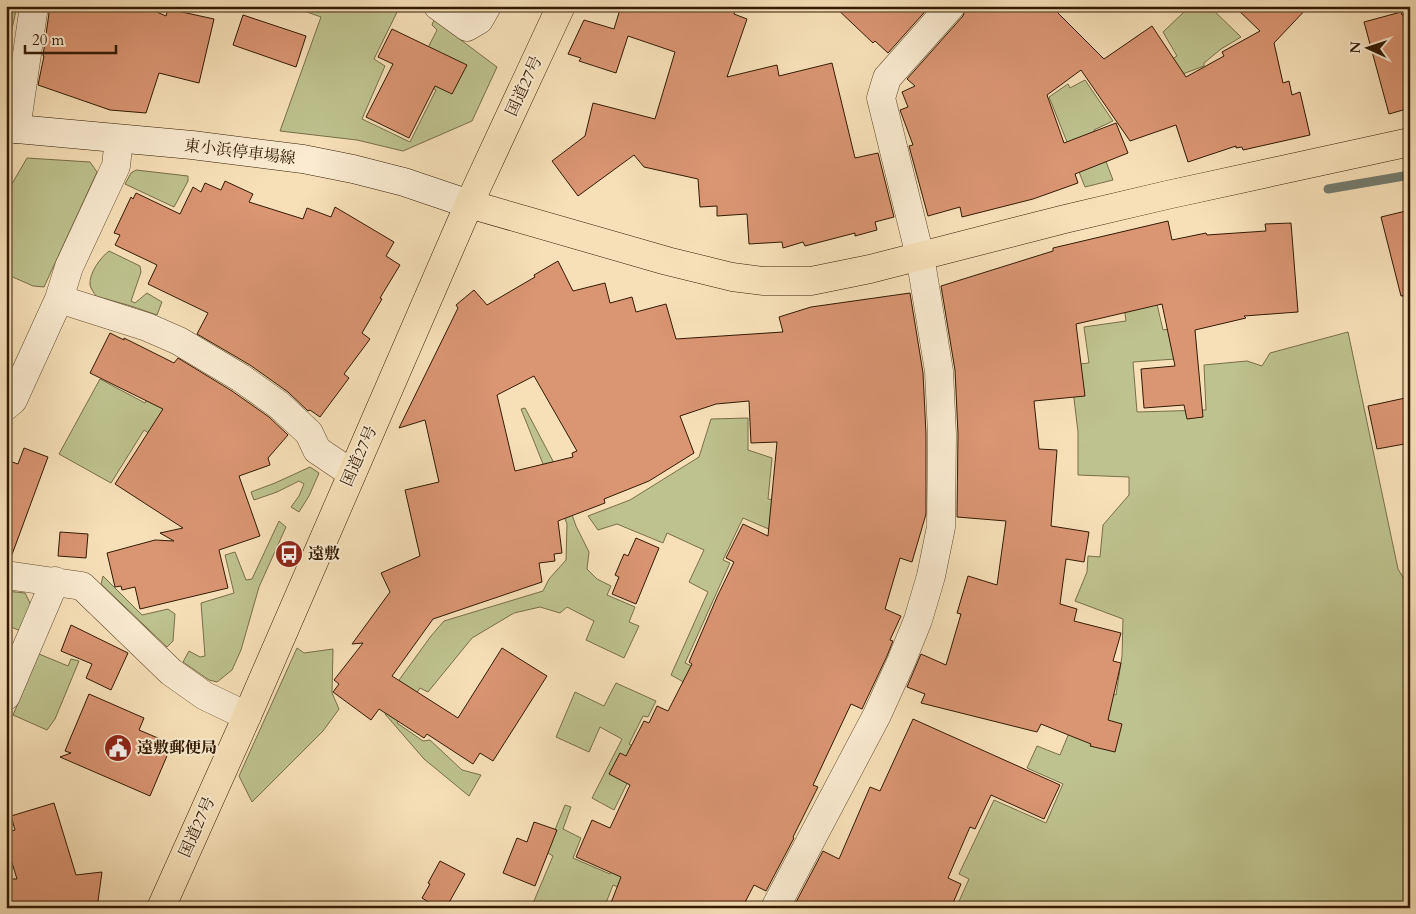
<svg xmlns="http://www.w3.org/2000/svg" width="1416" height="914" font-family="Cardo,'Noto Serif JP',serif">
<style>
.green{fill:#bec28e;stroke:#786e48}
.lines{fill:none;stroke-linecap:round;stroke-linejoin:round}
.stream{stroke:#737b6e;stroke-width:9}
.building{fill:#da9573;stroke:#321a02;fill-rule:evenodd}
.street-casing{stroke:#634c30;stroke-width:29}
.secondary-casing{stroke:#321a02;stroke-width:29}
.primary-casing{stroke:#321a02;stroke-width:29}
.highway-casing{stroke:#321a02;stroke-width:29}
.street{stroke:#faebd1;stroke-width:28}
.secondary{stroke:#faebd1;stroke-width:28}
.primary{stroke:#f7e0b8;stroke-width:28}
.highway{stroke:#f7e0b8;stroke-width:28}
.labels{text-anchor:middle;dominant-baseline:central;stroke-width:4;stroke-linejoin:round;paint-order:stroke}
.street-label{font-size:16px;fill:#321a02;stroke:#faebd1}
.poi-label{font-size:16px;font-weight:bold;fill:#321a02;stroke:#faebd1;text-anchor:start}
</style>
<rect width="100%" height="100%" fill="#f7e0b8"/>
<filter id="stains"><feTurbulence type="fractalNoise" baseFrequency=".004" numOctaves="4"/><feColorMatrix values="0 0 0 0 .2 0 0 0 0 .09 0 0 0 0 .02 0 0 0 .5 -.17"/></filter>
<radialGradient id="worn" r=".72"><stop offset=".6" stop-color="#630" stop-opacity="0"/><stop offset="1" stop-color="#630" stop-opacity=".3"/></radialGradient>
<path class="green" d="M6,6H17L6,56Z
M290,6H400L374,59L385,66L362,119L410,142L436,90L413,77L437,30L432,25L434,20L497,67L472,121L403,151L357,140L280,131L321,17Z
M1179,6H1209L1241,37L1221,49L1204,63V66L1164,81V64L1177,56L1163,32L1184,12Z
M1085,80L1113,121L1094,130L1113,180L1085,187L1049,97L1068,84L1070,88Z
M27,158L90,162L97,172L44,287L33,286L6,274V194Z
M136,170L188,176V181L174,207L125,184L131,173Z
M109,251L140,266L141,272L131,301L135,303L147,293L162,302L157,315L131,306L96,296C94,293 91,289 90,285C89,273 100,258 109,251Z
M1156,300L1163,330L1169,329L1175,359L1133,362L1137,412L1206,410L1204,365L1247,361L1262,366L1270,353L1348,332L1398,569L1410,589V908H956L969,879L959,874L994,800L1046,823L1063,784L1027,768L1037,746L1060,755L1080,706L1082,687L1116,695L1122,656L1123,619L1075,601L1087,572L1088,556L1100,557L1103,525L1129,495V477L1078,475V432L1070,365L1089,363L1084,327L1126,321L1124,306Z
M167,366L164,443L144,430L111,483L59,454L100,379L145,403Z
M525,408L554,463L576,526L589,552L587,569L597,579L611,586L607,595L635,607L629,622L639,626L624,658L586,640L594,621L567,607L560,613L540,607L514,613L472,638L428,692L420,688L397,723L423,741L430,740L462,770L481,775L469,796L424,759L385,714L392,700L399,680L431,636L444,621L543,591L549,579L566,560L567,524L521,409Z
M748,418V450L772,458L768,499L801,504L785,536L743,518L723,560L730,563L685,663L725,681L748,718L671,675L708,592L689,582L704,550L667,533L663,543L617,524L598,530L588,516L630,500L699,457L711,419Z
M310,467L319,473L309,496L299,512L291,507L299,496L304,484L299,481L277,492L254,500L251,492L275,483Z
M279,521L286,527L259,587L241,650L232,670L217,682L209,680L183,662L189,651L200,657L205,656L201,603L234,593L225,555L235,552L246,580L252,579Z
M103,576L142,615L168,609L175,614L173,641L167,647L101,584Z
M6,591L25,593L31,605L21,631L6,625Z
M297,648L304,653L333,649L332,693L339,709L323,731L252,802L239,776Z
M39,654L68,666L71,659L79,661L55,719L47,730L13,715Z
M616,683L656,701L648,717L643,716L629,744L643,751L614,810L592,798L622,739L600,727L589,752L556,737L575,692L604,706Z
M565,805L571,807L563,829L581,838L573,858L610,874L621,851L625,890L613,885L604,908H531L553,856L546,852Z"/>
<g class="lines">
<path class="stream" d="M1328,189L1410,175"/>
</g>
<path class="building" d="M50,6H143L166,16L168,9L214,19L199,83L159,73L146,113L110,110L38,85L44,56H43Z
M621,6H737L734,14L747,19L727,77L777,65L779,76L832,63L855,158L878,153L894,217L875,222L877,230L855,236V233L805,246L803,242L783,248L782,242L749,244L747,214L717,216V206L700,207L698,179L644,167L634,155L578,196L552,161L585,136L593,103L655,119L675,52L628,36L616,73L579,61L581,58L568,54L584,20L614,29Z
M834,6H930L888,53L875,41L873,43Z
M966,6H1051L1104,59L1152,26L1186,77L1224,56L1222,52L1260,31L1234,6H1309L1274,43L1283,83L1289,81L1292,95L1300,92L1310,135L1243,150L1242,147L1236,148V146L1188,162L1176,125L1130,141L1081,70L1047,95L1064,143L1116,123L1128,153L1075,174L1078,183L1033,199L962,217L960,207L928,216L909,146L913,145L900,110L908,107L902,92L915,86L907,79L963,16Z
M1401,12L1402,15L1410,13V108L1389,114L1364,22Z
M243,15L306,36L296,67L233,45Z
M392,29L467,65L452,94L435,86L409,138L366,117L393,64L378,57Z
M225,181L253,194L249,202L303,219L307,208L331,217L335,207L394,242L386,256L400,265L380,298L382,299L362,333L370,339L344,374L349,378L320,417L310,410L308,411L288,392L250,365L197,334L208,313L148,284L157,265L115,245L120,235L114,233L131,197L133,199L136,193L180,214L193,187L201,192L205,183L221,190Z
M1410,210V295L1401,296L1381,217Z
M1168,221L1172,240L1206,233L1207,235L1266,231L1265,224L1291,223L1298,312L1244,316L1246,318L1195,330L1203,417L1187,419L1184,405L1144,408L1141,369L1175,366L1162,304L1076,324L1085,396L1034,401L1039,449L1057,450L1051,526L1089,532L1084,562L1066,559L1060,604L1077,609L1074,621L1121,633L1113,661L1121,663L1108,720L1122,724L1115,752L1090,746L1091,744L1041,724L1037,732L921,703L925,694L907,687L921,654L946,665L961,614L957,613L968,576L997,585L1006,521L957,517L958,434L955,370L941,286L1053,251V248Z
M558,261L573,291L605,283L610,303L632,297L636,312L666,304L676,339L783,332L779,317L811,307L910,293L923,373L926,434V514L912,562L900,558L885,609L901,616L890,640L893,641L887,656L862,709L851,704L813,785L818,787L793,837L794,838L766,891L754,885L742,908H609L621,877L576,857L592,820L610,828L630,785L609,774L620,753L626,756L644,721L649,723L657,706L668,711L692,664L689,662L717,597L734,562L726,558L743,524L768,536L777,442L751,443L749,401L716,404L680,416L694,453L649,481L604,499L605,503L558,521L562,553L554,554L555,561L539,563L542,582L433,619L392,676L458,718L502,648L547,676L493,761L480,753L473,764L427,734L424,738L379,709L371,720L333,692L339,684L334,680L363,643L352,644L390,592L381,573L420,556L405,490L439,482L425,420L399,428L458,308L456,305L474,290L487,305L535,277L534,275ZM534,376L577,451L572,453L573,457L515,471L497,395Z
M110,333L124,340V338L174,363L178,358L232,391L269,417L288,435L268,458L270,465L239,476L260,536L219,550L228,588L140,609L135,587L122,590L121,586L115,587L107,553L155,540L174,541L160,533L183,528L115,484L163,409L90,373Z
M1410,397V443L1377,449L1368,406Z
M24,448L48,457L10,560H6V460L18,464Z
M60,532L88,534L86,558L58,556Z
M636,538L659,548L636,604L612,594L619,577L615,575L624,554L628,556Z
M71,625L128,653L111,690L86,678L92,664L61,651Z
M89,694L144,718L139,730L172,744L150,796L60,757L71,753L65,751Z
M913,719L1060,785L1044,819L991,795L975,829L970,827L948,878L961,884L951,908H802L795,904L823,851L839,859L870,787L880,791Z
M54,803L76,875L102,872L97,908H6V879H17L6,843V833L15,830L11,816Z
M534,822L557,830L535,886L503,873L517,838L527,842Z
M440,861L465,874L446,908H438L422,898L430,884L428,883Z"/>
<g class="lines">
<g class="street-casing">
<path id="street" d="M438,6L467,27L479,20L487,6
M16,129L34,6
M59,299L147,327L179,341L241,378L279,405L309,433L317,450L351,473
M6,406L13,400L59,299L69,267L116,166L119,139
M6,575L82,586L171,672L205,696L247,716
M6,696L55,581
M775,908L877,715L901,662L918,620L931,576L941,527L942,434L939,371L920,256L881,98L887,78L951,6"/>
</g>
<g class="secondary-casing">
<path id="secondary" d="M6,128L192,145L303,159L353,169L404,182L469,204"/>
</g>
<g class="primary-casing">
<path id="primary" d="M469,204L667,261L732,277L764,281H811L870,269L1065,219L1167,195L1410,142"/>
</g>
<g class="highway-casing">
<path id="highway" d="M161,908L247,716L469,204L561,6"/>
</g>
<use href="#street" class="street"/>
<use href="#secondary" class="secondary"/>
<use href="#primary" class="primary"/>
<use href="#highway" class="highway"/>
</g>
<defs>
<g id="bus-disc" transform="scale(1.4375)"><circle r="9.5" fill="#8f2418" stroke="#faebd1"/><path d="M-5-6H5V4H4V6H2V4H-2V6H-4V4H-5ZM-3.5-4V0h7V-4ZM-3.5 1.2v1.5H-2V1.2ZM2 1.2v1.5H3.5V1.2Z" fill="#fff"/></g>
<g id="civic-disc" transform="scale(1.4375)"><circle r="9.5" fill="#8f2418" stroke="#faebd1"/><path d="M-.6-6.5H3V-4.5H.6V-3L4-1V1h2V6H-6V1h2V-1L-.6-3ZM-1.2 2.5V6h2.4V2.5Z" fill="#fff"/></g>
</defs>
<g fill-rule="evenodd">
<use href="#bus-disc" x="289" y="554"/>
<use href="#civic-disc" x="118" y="748"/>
</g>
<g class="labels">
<g class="street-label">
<text transform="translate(524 86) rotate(-65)">国道27号</text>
<text transform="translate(240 152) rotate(7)">東小浜停車場線</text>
<text transform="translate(359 456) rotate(-66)">国道27号</text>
<text transform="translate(197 827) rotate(-66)">国道27号</text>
</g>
<g class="poi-label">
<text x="308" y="554">遠敷</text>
<text x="137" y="748">遠敷郵便局</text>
</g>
</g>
<rect width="1416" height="914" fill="none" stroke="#f7e0b8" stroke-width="25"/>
<rect x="8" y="8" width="1401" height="899" fill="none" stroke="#321a02" stroke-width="2.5"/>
<rect x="12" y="12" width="1391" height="889" fill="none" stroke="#321a02"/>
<g transform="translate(1368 48) rotate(273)" stroke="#faebd1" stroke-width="4" paint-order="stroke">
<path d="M0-4L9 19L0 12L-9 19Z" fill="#321a02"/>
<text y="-8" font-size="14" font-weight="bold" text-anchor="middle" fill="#321a02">N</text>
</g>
<path d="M25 45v8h91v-8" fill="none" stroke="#321a02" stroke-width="2.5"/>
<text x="32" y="45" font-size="15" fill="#321a02" stroke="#faebd1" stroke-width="4" paint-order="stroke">20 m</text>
<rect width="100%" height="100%" filter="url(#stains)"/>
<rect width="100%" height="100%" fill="url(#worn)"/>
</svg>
